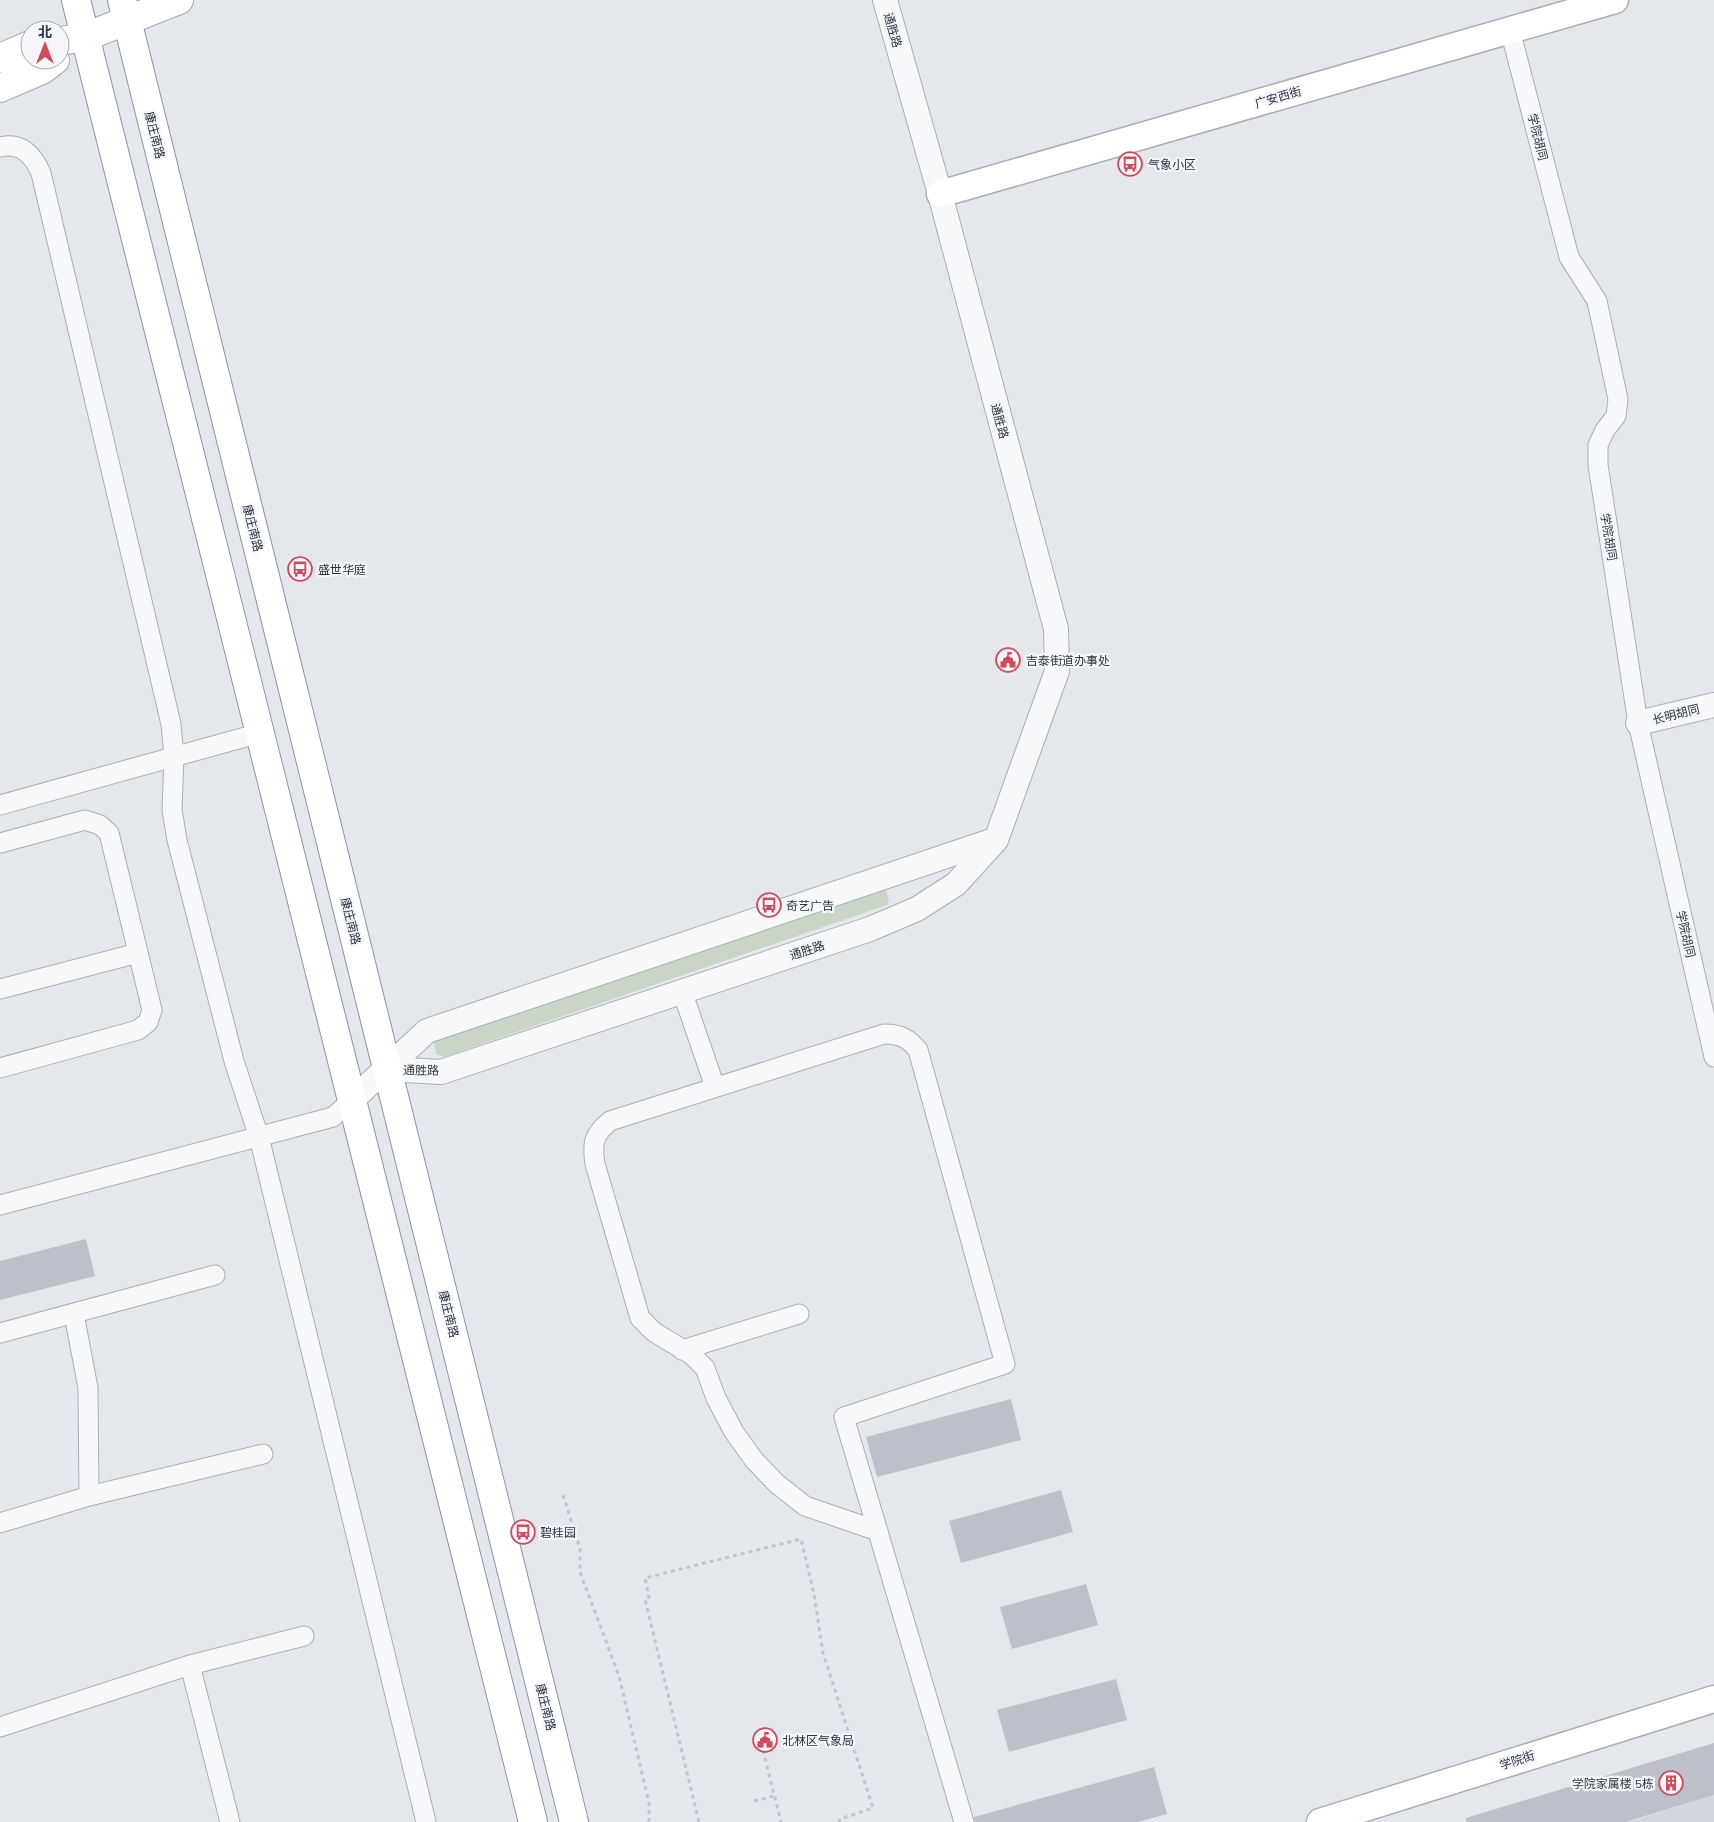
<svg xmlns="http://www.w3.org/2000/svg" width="1714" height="1822" font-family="Mulish,'Noto Sans SC',sans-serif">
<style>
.built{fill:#d2d6de}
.green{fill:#c9d6c5}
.building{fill:#bbc0ca}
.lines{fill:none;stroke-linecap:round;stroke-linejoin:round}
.minor-casing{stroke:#a9aeb7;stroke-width:21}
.tertiary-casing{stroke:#a9aeb7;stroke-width:26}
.secondary-casing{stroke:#a9aeb7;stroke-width:29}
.primary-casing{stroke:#a3abb8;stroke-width:30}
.trunk-casing{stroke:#8b94a3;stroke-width:30}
.path{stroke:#c2c5cb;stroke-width:3;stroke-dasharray:4 4;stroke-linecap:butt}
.minor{stroke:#f7f8fa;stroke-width:19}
.tertiary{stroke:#f7f8fa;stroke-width:24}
.secondary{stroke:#fff;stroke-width:26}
.primary{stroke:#fff;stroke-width:28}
.trunk{stroke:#fff;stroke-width:28}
.labels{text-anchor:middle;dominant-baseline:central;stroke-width:4.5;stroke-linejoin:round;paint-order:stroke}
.street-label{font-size:12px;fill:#2b3445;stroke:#f4f6f9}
.poi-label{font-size:12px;fill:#2b3445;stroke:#f4f6f9;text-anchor:start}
</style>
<rect width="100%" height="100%" fill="#e4e7ec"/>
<path class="built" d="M1714,1795V1822H1625L1640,1818Z"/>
<path class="green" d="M885,887L889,901L887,905L444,1057L436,1054L434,1041Z"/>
<path class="building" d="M86,1239L95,1276L0,1300V1261Z
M1011,1399L1021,1440L877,1477L866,1437Z
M1061,1490L1073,1532L961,1563L949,1521Z
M1086,1584L1098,1625L1012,1649L1000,1607Z
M1116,1679L1127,1720L1009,1752L997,1710Z
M1714,1743V1795L1625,1822H1466V1818Z
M1154,1767L1167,1814L1138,1822H975L974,1817Z"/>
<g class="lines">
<g class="minor-casing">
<path id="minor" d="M1510,30L1569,257L1597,301L1618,399L1616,416L1605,430L1598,445V465L1638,723L1714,1057
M0,147C21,142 33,155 41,173L171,724L174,756L172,810L177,840L234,1061L259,1137L426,1822
M0,805L260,733
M0,843L85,820L100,825L109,833L152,1010L148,1022L138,1030L0,1068
M0,989L138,953
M682,991L715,1087
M0,1205L333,1117L352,1100
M74,1314L88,1388L89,1496
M0,1333L215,1275
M682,1350L799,1314
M0,1523L89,1496L263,1454
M878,1531L805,1506L776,1483L754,1460L734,1432L716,1398L705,1368L692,1355L654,1332L640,1318L595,1164C592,1143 593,1135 610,1121L884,1034C900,1034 908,1038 918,1050L1005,1364L844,1417L964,1822
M190,1665L230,1822
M0,1727L190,1665L304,1636"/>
</g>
<g class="tertiary-casing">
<path id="tertiary" d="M1638,723L1714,705
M388,1069L441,1072L870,929L917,909L956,884L996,840L1057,671L1056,629L940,194L885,0
M352,1100L427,1031L994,840"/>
</g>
<g class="secondary-casing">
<path id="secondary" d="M940,194L1615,0
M1320,1822L1714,1699"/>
</g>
<g class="primary-casing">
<path id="primary" d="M60,41L85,37L179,0
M0,58L30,45
M0,88L42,70L55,60"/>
</g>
<g class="trunk-casing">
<path id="trunk" d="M76,0L533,1822
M122,0L574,1822"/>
</g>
<path class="path" d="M563,1495L580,1549V1572L619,1676L649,1803V1822
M763,1750L781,1822
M754,1801L774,1796
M699,1822L645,1599L649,1597L645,1578L801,1539L814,1594L823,1653L873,1808L840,1819L839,1822"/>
<use href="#minor" class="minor"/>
<use href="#tertiary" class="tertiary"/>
<use href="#secondary" class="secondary"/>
<use href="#primary" class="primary"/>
<use href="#trunk" class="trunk"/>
</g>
<defs>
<g id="bus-ring" transform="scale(1.25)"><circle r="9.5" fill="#f4f6f9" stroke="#d1495b" stroke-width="1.5"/><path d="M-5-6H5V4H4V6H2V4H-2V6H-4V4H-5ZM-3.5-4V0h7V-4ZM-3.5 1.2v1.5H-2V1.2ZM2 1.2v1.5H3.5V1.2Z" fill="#d1495b"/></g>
<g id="civic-ring" transform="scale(1.25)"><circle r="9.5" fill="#f4f6f9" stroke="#d1495b" stroke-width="1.5"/><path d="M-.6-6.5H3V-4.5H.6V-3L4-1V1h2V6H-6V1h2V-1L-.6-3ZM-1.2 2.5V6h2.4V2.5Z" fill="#d1495b"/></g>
<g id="building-ring" transform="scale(1.25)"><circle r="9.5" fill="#f4f6f9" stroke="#d1495b" stroke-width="1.5"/><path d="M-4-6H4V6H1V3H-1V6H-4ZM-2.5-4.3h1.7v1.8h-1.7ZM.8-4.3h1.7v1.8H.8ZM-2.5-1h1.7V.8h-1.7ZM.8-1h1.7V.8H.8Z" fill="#d1495b"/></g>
</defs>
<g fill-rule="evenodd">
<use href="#bus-ring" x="1130" y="164"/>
<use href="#bus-ring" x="300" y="569"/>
<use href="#civic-ring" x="1008" y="660"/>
<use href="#bus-ring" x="769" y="905"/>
<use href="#bus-ring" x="523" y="1532"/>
<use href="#civic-ring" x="765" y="1740"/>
<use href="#building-ring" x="1671" y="1783"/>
</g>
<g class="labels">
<g class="street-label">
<text transform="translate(893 30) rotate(74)">通胜路</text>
<text transform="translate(1278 97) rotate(-16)">广安西街</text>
<text transform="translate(155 135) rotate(76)">康庄南路</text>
<text transform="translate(1538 137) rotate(76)">学院胡同</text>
<text transform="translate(1000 421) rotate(75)">通胜路</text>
<text transform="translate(253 528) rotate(76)">康庄南路</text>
<text transform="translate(1609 537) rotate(81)">学院胡同</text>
<text transform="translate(1676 714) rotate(-14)">长明胡同</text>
<text transform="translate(351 921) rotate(76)">康庄南路</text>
<text transform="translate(1686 934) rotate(77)">学院胡同</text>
<text transform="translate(807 950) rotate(-18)">通胜路</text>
<text transform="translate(421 1070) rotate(1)">通胜路</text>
<text transform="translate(449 1314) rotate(76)">康庄南路</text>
<text transform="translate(546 1707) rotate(76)">康庄南路</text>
<text transform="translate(1517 1760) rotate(-18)">学院街</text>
</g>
<g class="poi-label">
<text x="1148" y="164">气象小区</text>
<text x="318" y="569">盛世华庭</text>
<text x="1026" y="660">吉泰街道办事处</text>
<text x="786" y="905">奇艺广告</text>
<text x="540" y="1532">碧桂园</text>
<text x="782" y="1740">北林区气象局</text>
<text x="1654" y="1783" text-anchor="end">学院家属楼 5栋</text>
</g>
</g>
<g transform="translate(45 45)"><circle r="24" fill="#f4f6f9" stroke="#a4a8b1"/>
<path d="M0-4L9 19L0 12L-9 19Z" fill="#d1495b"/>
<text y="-8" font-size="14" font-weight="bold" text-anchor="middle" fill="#2b3445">北</text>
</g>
</svg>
